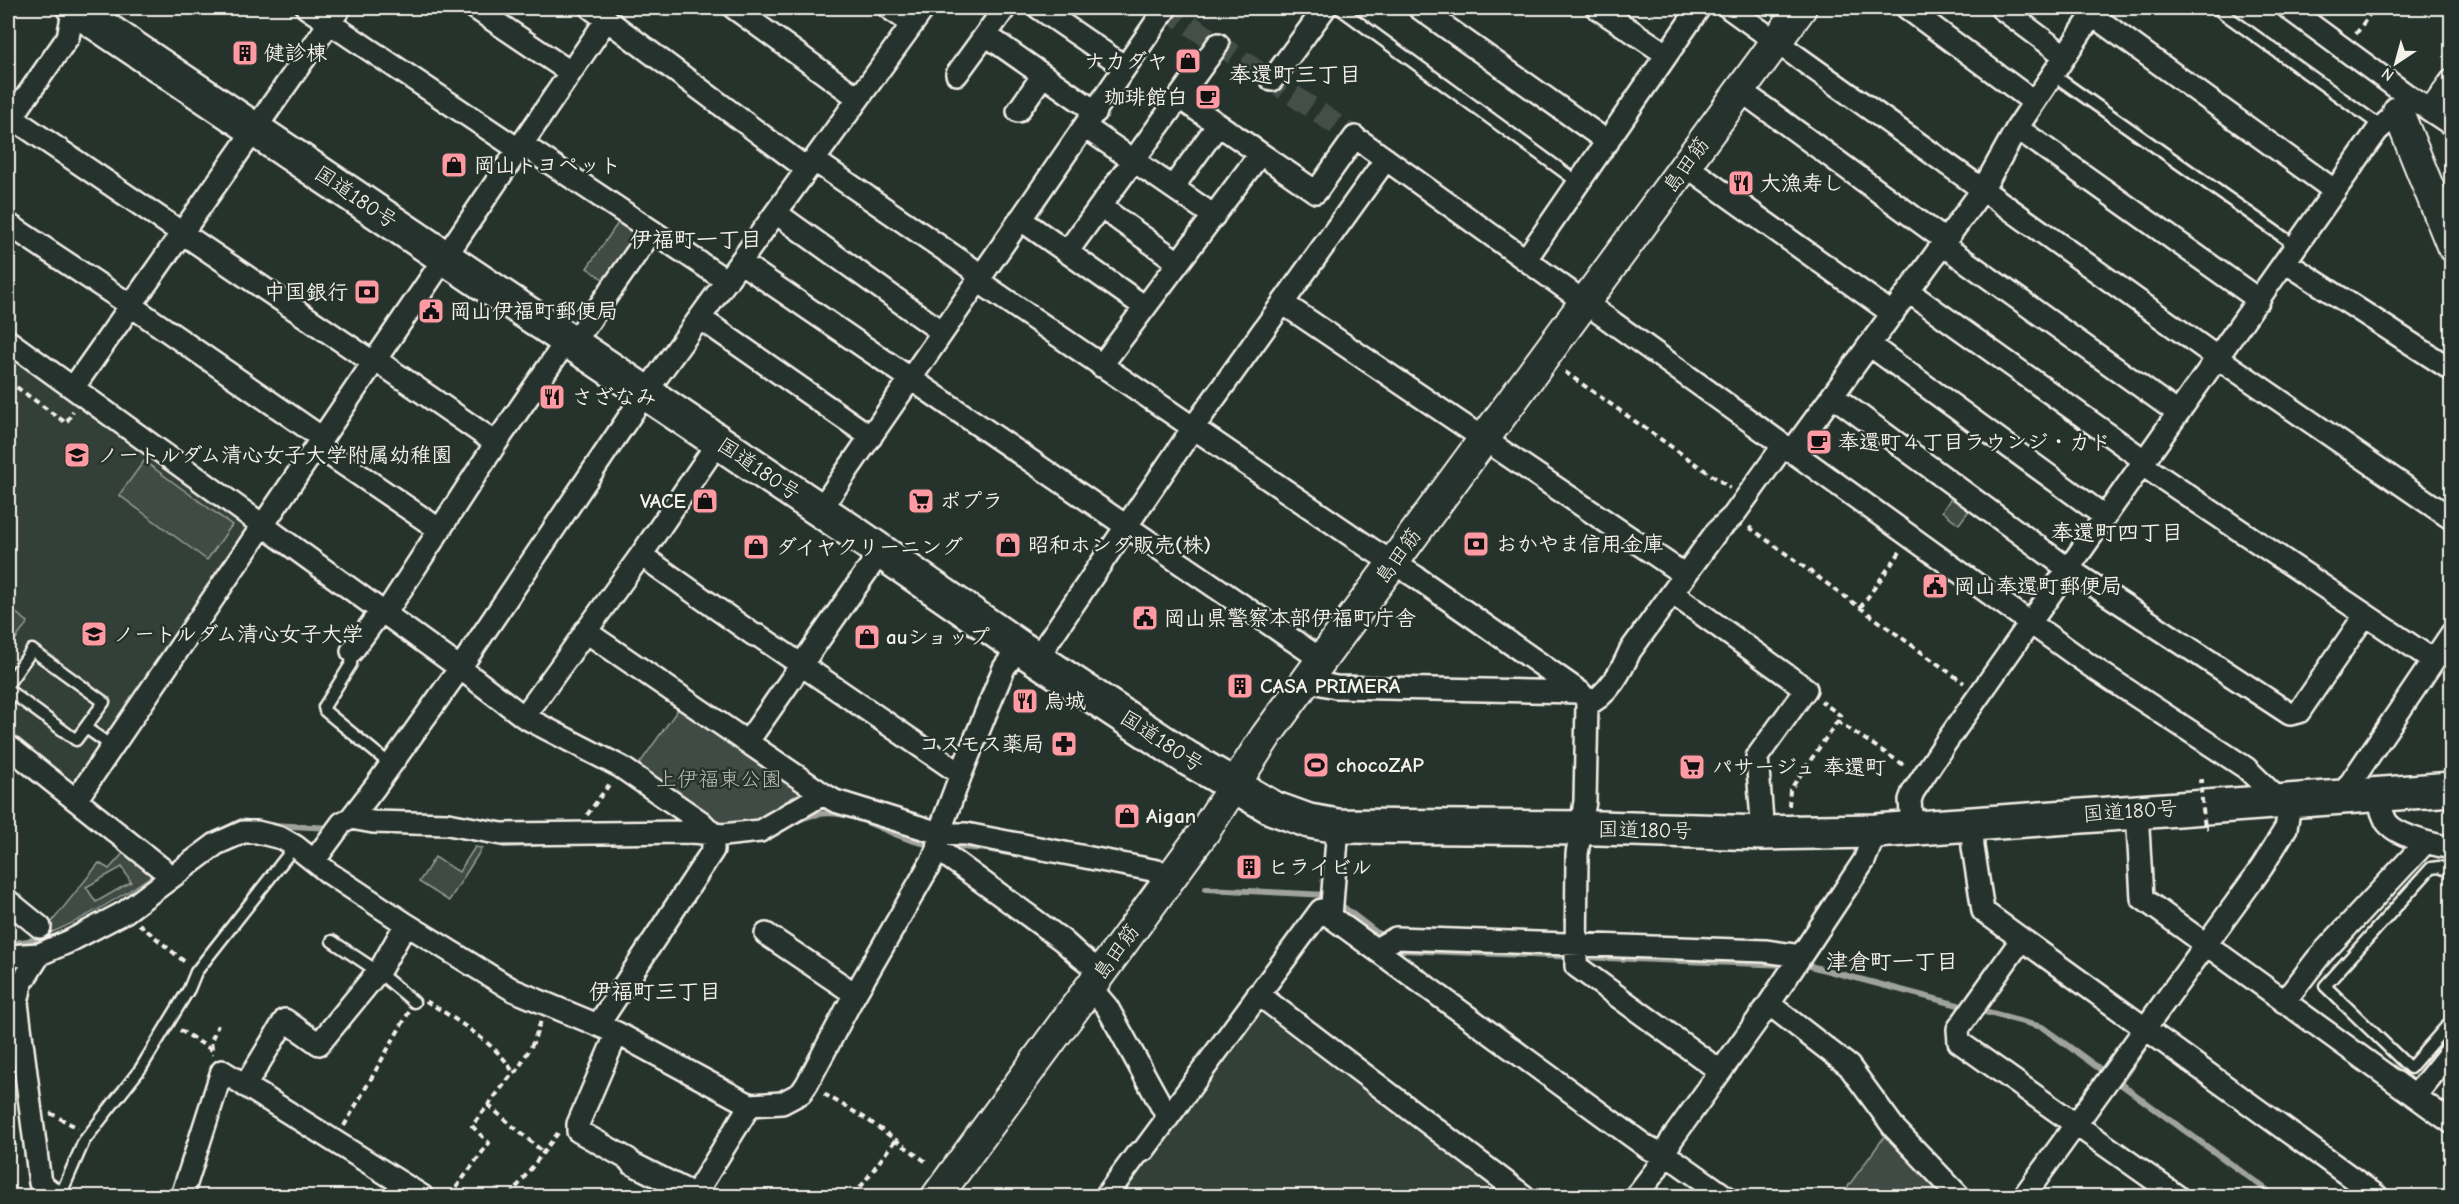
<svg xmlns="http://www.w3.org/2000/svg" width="2459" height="1204" font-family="'Comic Neue','Klee One',sans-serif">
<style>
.built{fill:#333f39}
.green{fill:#414b45;stroke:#9a9e96;stroke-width:1.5;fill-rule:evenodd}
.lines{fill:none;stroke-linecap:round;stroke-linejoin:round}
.stream{stroke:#9fa39b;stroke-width:6}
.street-tunnel{stroke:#455049;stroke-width:21;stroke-dasharray:21 10;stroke-linecap:butt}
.lane-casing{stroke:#f4f1e8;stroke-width:15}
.street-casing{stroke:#f4f1e8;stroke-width:26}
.secondary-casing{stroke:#f4f1e8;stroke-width:34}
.highway-casing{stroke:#f4f1e8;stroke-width:38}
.path{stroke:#f4f1e8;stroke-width:4;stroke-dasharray:6 4.5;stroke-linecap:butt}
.lane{stroke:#26332d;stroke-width:10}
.street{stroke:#26332d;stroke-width:21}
.secondary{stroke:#26332d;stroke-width:30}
.highway{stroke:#26332d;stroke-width:33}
.path-bridge{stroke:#f4f1e8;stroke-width:4;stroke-dasharray:6 4.5;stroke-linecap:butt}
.labels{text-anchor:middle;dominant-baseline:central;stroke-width:5;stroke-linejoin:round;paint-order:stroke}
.poi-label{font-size:21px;font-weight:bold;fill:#f4f1e8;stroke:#26332d;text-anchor:start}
.street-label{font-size:21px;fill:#f4f1e8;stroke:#26332d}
.park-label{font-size:21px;fill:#bebfb7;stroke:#26332d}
.neighbourhood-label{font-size:22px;font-weight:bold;fill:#f4f1e8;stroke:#26332d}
</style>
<rect width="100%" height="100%" fill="#26332d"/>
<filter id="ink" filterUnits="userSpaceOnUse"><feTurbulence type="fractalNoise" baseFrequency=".0167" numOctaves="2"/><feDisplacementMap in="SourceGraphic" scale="12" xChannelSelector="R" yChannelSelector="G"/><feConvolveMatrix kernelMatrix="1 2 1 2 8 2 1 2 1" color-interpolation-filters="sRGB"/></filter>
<g filter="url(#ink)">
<path class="built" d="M8,349L254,530L74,790L8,739Z
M1259,1004L1514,1196H1115Z"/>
<path class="green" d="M622,217L645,234L610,284L587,268Z
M144,461L232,525L207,560L119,495Z
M1956,491L1974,504L1959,524L1942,511Z
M8,607L28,622L8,650Z
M681,705L807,794L761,825L717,830L635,770Z
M475,847L482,848L449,901L419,882L435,857L459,872Z
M126,850L154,874C119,899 84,919 44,936L43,927L51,923L99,863L109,869ZM122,867L131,882L96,902L86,887Z
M1887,1133L1948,1196H1841Z"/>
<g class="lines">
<path class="stream" d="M795,822C847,795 883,839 933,845
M270,825L332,828
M211,836L241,821L248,822
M497,842L504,845L534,844
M946,846L986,849L1040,859
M2261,886L2273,869
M1206,889L1327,895
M1338,903L1385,939
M8,944L54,937
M1393,945L1400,950L1789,965
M1799,966H1810L2042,1027L2275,1196
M2119,1084L2144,1048"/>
<path class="street-tunnel" d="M1165,8L1362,142"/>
<g class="lane-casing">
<path id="lane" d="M1339,8L1579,183
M2216,8L2382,127
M2052,74L2296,246
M352,651L351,664L324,707L325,711L391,765
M8,684L32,650L104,702L76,740L8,690
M86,728L113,747
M2452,872L2439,867L2431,868L2325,986L2410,1068L2452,1020
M332,941L377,971L414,1002
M60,1196L84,1141L141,1068L189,989L196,972L295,846"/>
</g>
<g class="street-casing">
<path id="street" d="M307,8L512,145L529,149L727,281
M475,8L570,72
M591,8L799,163L821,165L971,268L987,287L1371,549L1416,577L1580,692L1586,699L1587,704L1585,801L1577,854L1576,966L1720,1071
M734,8L857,97
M889,8L911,23
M1039,8L1125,67
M1419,8L1608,142
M1597,8L1666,54
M1729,8L2218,358L2452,519
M1907,8L2034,102
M2001,8L2064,55
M2288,8L2408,96L2452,125
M2092,15L2335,191
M986,35L1096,112
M957,74L1005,8
M1272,80L1325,8
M1740,90L1946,241
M1180,98L1316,192L1355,137
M2430,110L2452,80
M1018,111L1043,75
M8,115L374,363
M8,123L68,37L74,8
M1085,127L1214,216
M2017,128L2259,300
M1362,142L2029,622L2092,667L2246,768L2280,801
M1685,165L1893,314
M1173,187L1218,125
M1101,207L1178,262
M776,213L942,332
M1020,219L1145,307
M8,224L130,305L322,438
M1943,245L2178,413
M1067,252L1218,44
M1526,259L1699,8
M740,262L1322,660
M2285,262L2452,370
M1909,292L2144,460
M1284,304L1685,575
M700,318L871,437
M8,341L460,668L524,717L621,767L701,822L713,834V850L598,1025
M573,344L652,231
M1871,346L2104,516
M376,360L496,443
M1101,366L1260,154
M73,388L340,8
M1833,396L2067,568L2290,714L2299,712L2365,615
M317,446L440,530
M1792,451L1983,189L2017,128L2097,8
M2141,464L2433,660
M820,510L1166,8
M641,555L754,635L759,636L961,774
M1672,593L1806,689L1757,757L1763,833
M385,614L496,443L567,340
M585,631L823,794
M352,651L381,611
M1037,658L1193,428L1386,159
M1309,677L1322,684L1336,687L1580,692
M1587,704C1607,697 1622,670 1630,651L1717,531L1733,516L1784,445
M524,717L641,555L719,441
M748,741L881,551
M8,746L161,868L170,878
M2376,794C2379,803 2382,813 2386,821C2395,836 2435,845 2452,848
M2341,797L2452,633
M76,800L607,19
M2137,811L2142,898L2452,1123
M351,818L373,822L448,824L502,834L693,832L723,835L760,831L823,794L835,801L939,833L966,834L1173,874
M1972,822L1973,847L1983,911L2377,1196
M1338,826L1331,917L1648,1148L1677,1162L1725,1196
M1912,827L1910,800L1913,792L1944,745L2377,131L2398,112L2408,96
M936,852L947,856L1062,940L1081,957L1102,973
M314,861L342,823L351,818L375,787L460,668L646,392L924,8
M8,901L40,927
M766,934L855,994
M2021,940L1958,1029L1959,1042L2177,1196
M1376,949L1396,938L1765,951L1801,956
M40,954L21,984L17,1003L40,1183L56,1196
M8,956L40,954L68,942L125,912L216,844L243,832H257L281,838L295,846L329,873L406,924L513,990L617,1033L750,1105L782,1103L801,1093L807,1084L850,1003L932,861L937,849L939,833L961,774L1004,668L1019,647
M1091,988L1107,1007L1167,1116
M1258,994L1524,1196
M2284,1002L2318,958L2425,843
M1769,1004L1849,1066L1895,1129L1959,1196
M617,1033L578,1124V1131L628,1159L631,1163L697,1196
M245,1086L285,1020L319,1044L381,968L406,924
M2415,1096L2452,1050
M182,1196L222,1071L422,1196
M697,1196L702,1183L750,1105
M1106,1196L1137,1154L1144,1150L1321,910L1331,917
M1636,1196L1656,1170L1672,1139L1769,1004L1864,861L1876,831
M2024,1196L2262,867L2286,828L2291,800"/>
</g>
<g class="secondary-casing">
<path id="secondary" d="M2398,112L2452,246
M937,1196L1204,832L1266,736L1309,677L1801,8"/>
</g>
<g class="highway-casing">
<path id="highway" d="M74,8L857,535L1019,647L1187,758L1273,808L1309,821L1338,826L1598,828L1763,833L1876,831L2452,789"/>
</g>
<path class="path" d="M2356,34L2374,8
M1565,372L1730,488
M8,381L66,423L73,411
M1749,527L1964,683
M1860,608L1900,552
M1837,721L1907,767
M1789,806L1790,790L1841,716L1821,701
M587,815L611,782
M139,924L186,963
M426,1001C449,1015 503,1048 513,1073
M180,1030L212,1050L213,1055
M212,1049L211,1041L218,1025
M824,1094L865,1118L928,1163
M488,1105L542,1151
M50,1113L78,1128
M344,1126L409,1012
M8,1153L16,1144
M450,1196L489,1143L472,1126L513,1073L517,1071L533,1043L541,1021
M510,1196L558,1133
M817,1196L820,1193L825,1196
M854,1196L896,1139"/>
<use href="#lane" class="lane"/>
<use href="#street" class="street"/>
<use href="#secondary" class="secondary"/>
<use href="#highway" class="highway"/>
<path class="path-bridge" d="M2204,781H2200L2205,828H2208"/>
</g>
</g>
<defs>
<g id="building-square" transform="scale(1.35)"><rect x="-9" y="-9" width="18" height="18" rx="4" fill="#ff9aa2" stroke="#26332d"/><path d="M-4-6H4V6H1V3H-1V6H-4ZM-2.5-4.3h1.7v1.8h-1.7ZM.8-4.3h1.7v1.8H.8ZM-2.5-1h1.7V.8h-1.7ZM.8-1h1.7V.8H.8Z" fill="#111"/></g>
<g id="shop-square" transform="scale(1.35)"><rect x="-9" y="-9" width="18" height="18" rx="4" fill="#ff9aa2" stroke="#26332d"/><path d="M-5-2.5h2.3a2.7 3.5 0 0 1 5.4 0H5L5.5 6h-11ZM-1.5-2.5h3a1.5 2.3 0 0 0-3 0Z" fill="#111"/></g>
<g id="cafe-square" transform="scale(1.35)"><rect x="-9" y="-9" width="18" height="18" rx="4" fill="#ff9aa2" stroke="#26332d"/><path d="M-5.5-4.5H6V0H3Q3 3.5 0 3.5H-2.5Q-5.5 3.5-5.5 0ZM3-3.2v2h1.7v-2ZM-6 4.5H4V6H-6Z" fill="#111"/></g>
<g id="restaurant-square" transform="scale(1.35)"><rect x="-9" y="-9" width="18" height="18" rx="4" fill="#ff9aa2" stroke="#26332d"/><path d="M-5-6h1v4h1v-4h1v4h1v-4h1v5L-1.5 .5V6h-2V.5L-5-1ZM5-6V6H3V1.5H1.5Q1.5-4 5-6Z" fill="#111"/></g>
<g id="bank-square" transform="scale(1.35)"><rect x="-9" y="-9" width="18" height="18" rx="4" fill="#ff9aa2" stroke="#26332d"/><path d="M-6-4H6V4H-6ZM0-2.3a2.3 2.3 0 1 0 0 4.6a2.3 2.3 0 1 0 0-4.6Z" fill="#111"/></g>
<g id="civic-square" transform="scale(1.35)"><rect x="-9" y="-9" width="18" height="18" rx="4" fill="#ff9aa2" stroke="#26332d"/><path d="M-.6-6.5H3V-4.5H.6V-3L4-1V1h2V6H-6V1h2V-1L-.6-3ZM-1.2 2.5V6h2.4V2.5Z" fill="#111"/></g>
<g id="school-square" transform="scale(1.35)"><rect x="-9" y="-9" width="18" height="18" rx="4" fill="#ff9aa2" stroke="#26332d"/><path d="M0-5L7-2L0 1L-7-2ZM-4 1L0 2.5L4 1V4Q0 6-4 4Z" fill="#111"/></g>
<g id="supermarket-square" transform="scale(1.35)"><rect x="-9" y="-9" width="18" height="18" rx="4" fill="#ff9aa2" stroke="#26332d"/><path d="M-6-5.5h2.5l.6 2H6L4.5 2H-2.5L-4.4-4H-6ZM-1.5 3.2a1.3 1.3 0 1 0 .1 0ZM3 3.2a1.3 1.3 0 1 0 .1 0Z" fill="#111"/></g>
<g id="university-square" transform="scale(1.35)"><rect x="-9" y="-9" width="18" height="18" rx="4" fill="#ff9aa2" stroke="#26332d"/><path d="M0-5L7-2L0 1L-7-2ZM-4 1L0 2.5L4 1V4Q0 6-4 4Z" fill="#111"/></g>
<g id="pharmacy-square" transform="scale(1.35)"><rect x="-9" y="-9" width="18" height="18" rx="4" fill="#ff9aa2" stroke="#26332d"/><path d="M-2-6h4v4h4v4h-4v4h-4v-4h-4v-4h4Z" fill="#111"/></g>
<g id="stadium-square" transform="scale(1.35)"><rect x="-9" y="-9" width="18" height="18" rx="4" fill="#ff9aa2" stroke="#26332d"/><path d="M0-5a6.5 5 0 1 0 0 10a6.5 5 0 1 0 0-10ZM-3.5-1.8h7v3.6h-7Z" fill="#111"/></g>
</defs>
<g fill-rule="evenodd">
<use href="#building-square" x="245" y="53"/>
<use href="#shop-square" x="1188" y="61"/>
<use href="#cafe-square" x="1208" y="97"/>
<use href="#shop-square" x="454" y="165"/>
<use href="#restaurant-square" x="1741" y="183"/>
<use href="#bank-square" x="367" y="292"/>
<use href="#civic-square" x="431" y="311"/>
<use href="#restaurant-square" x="552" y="397"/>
<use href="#cafe-square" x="1819" y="442"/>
<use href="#school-square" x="77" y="455"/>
<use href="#shop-square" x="705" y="501"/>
<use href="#supermarket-square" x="921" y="501"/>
<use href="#bank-square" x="1476" y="544"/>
<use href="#shop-square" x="1008" y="545"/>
<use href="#shop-square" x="756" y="547"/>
<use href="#civic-square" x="1935" y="586"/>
<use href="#civic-square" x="1145" y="618"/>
<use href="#university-square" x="94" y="634"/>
<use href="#shop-square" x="867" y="637"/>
<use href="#building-square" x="1240" y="686"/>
<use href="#restaurant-square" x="1025" y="701"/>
<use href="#pharmacy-square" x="1064" y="744"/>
<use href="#stadium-square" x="1316" y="765"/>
<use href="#supermarket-square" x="1692" y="767"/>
<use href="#shop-square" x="1127" y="816"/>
<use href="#building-square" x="1249" y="867"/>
</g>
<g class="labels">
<g class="poi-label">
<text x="264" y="53">健診棟</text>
<text x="1168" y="61" text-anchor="end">ナカダヤ</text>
<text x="1188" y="97" text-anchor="end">珈琲館白</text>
<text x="474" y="165">岡山トヨペット</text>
<text x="1760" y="183">大漁寿し</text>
<text x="348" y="292" text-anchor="end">中国銀行</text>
<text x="450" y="311">岡山伊福町郵便局</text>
<text x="572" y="397">さざなみ</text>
<text x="1838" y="442">奉還町４丁目ラウンジ・カド</text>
<text x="97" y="455">ノートルダム清心女子大学附属幼稚園</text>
<text x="686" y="501" text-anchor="end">VACE</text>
<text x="940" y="501">ポプラ</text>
<text x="1496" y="544">おかやま信用金庫</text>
<text x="1028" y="545">昭和ホンダ販売(株)</text>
<text x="776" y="547">ダイヤクリーニング</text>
<text x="1954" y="586">岡山奉還町郵便局</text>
<text x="1164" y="618">岡山県警察本部伊福町庁舎</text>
<text x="113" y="634">ノートルダム清心女子大学</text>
<text x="886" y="637">auショップ</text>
<text x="1260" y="686">CASA PRIMERA</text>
<text x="1044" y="701">烏城</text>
<text x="1044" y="744" text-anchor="end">コスモス薬局</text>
<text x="1336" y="765">chocoZAP</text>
<text x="1712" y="767">パサージュ 奉還町</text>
<text x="1146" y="816">Aigan</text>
<text x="1268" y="867">ヒライビル</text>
</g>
<g class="street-label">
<text transform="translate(1686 165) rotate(-54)">島田筋</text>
<text transform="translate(356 197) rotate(34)">国道180号</text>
<text transform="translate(759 469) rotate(34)">国道180号</text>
<text transform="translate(1398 556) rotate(-54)">島田筋</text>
<text transform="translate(1162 741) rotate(33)">国道180号</text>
<text transform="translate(2130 811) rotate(-4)">国道180号</text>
<text transform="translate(1645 830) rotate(1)">国道180号</text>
<text transform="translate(1116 952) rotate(-54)">島田筋</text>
</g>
<g class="park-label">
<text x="719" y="779">上伊福東公園</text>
</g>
<g class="neighbourhood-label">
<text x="1295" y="75">奉還町三丁目</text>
<text x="696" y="240">伊福町一丁目</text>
<text x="2117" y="533">奉還町四丁目</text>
<text x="1892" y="962">津倉町一丁目</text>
<text x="655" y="992">伊福町三丁目</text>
</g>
</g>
<rect width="2459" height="1204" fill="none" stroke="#26332d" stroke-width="30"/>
<rect x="15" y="15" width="2429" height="1174" fill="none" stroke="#f4f1e8" stroke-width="2" filter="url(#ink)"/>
<g transform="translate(2396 63) rotate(216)" stroke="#26332d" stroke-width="4.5" paint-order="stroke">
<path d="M0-4.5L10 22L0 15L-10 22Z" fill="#f4f1e8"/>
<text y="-9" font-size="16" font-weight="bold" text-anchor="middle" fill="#f4f1e8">N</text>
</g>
</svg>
